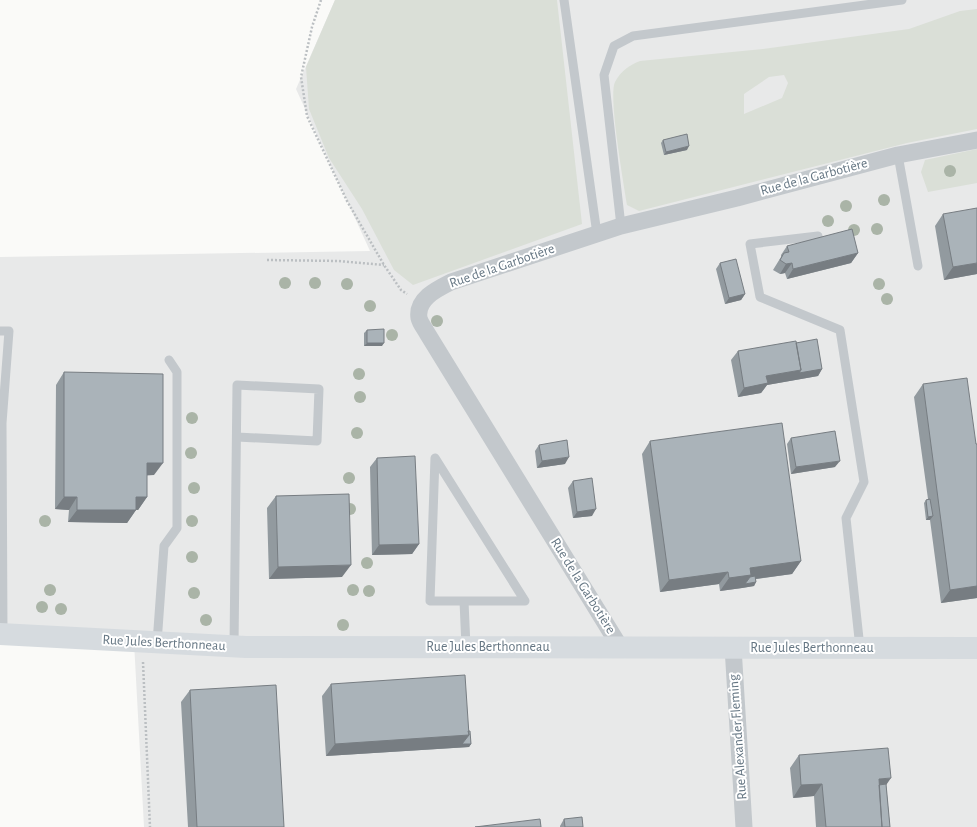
<svg xmlns="http://www.w3.org/2000/svg" width="977" height="827" font-family="'Alegreya Sans',sans-serif">
<style>
.built{fill:#e8e9e9}
.green{fill:#dadfd7;fill-rule:evenodd}
.lines{fill:none;stroke-linecap:round;stroke-linejoin:round}
.path{stroke:#bbbfc2;stroke-width:2.5;stroke-dasharray:2 2;stroke-linecap:butt}
.service{stroke:#c3c8cc;stroke-width:9}
.minor{stroke:#c3c8cc;stroke-width:17}
.secondary{stroke:#d6dbdf;stroke-width:22}
.tree{fill:#aab4a7}
.wall{fill:#929a9f}
.shaded-wall{fill:#777d82}
.building{fill:#aab3b9;stroke:#777d82}
.labels{text-anchor:middle;dominant-baseline:central;stroke-width:4;stroke-linejoin:round;paint-order:stroke}
.street-label{font-size:14px;fill:#657683;stroke:#fff}
</style>
<rect width="100%" height="100%" fill="#fafaf8"/>
<path class="built" d="M335,0H977V827H144L134,642L0,625V257L370,251L296,89Z"/>
<path class="green" d="M335,0H557L582,224L413,285L394,270L362,209L329,158L309,109L306,67Z
M977,9V129L907,143L639,211L627,205C624,185 608,96 615,82C622,70 628,66 640,61L763,49L909,29L960,11ZM784,75L788,83L782,98L744,114V94L769,77Z
M977,149V183L928,192L921,172L925,160Z"/>
<g class="lines">
<path class="path" d="M321,0L312,27L301,77L307,116L347,201L384,265L401,290L407,294
M267,260L338,261L384,265
M143,662L150,827"/>
<path class="service" d="M564,0L597,234
M898,155L918,266
M621,226L604,75L614,46L633,36L902,0
M818,236L750,244L760,297L840,330L864,482L846,518L860,648
M0,331H9L2,423
M0,423H2L3,635
M464,601H525L435,458L430,601H464L466,647
M157,643L164,546L177,528V372L169,360
M234,646L237,385L319,389L317,441L237,437"/>
<path class="minor" d="M620,647L427,333C425,329 420,323 419,318C416,299 437,289 451,282L621,226L737,198L898,155L977,140
M733,647L744,827"/>
<path class="secondary" d="M0,634L246,647L977,648"/>
</g>
<g class="tree">
<circle cx="950" cy="171" r="6"/>
<circle cx="884" cy="200" r="6"/>
<circle cx="846" cy="206" r="6"/>
<circle cx="828" cy="221" r="6"/>
<circle cx="877" cy="229" r="6"/>
<circle cx="854" cy="230" r="6"/>
<circle cx="285" cy="283" r="6"/>
<circle cx="315" cy="283" r="6"/>
<circle cx="347" cy="284" r="6"/>
<circle cx="879" cy="284" r="6"/>
<circle cx="887" cy="299" r="6"/>
<circle cx="370" cy="306" r="6"/>
<circle cx="437" cy="321" r="6"/>
<circle cx="392" cy="335" r="6"/>
<circle cx="359" cy="374" r="6"/>
<circle cx="360" cy="397" r="6"/>
<circle cx="192" cy="418" r="6"/>
<circle cx="357" cy="433" r="6"/>
<circle cx="191" cy="453" r="6"/>
<circle cx="349" cy="478" r="6"/>
<circle cx="194" cy="488" r="6"/>
<circle cx="350" cy="509" r="6"/>
<circle cx="45" cy="521" r="6"/>
<circle cx="192" cy="521" r="6"/>
<circle cx="192" cy="557" r="6"/>
<circle cx="367" cy="563" r="6"/>
<circle cx="50" cy="590" r="6"/>
<circle cx="353" cy="590" r="6"/>
<circle cx="369" cy="591" r="6"/>
<circle cx="194" cy="593" r="6"/>
<circle cx="42" cy="607" r="6"/>
<circle cx="61" cy="609" r="6"/>
<circle cx="206" cy="620" r="6"/>
<circle cx="343" cy="625" r="6"/>
</g>
<path class="wall" d="M663,140L687,150L664,155L661,143Z
M943,214L977,274L944,280L935,226Z
M787,246L858,253L851,263L787,279L785,273L780,274L773,270L781,257V255Z
M720,263L745,294L741,300L725,304L716,269Z
M367,330L382,346H364V333Z
M796,343L822,369L818,376L767,385L761,393L738,397L731,360L738,351Z
M64,372L154,475H147V497L138,510L136,509V510L127,523L68,522L69,510L55,509L56,385Z
M923,384L976,444H977V598L941,603L930,520H926L924,503L926,500L928,499L914,397Z
M791,438L835,467L791,474L787,444Z
M650,441L801,561L792,574L756,579V582L754,586L742,588L720,591L719,584L660,592L642,454Z
M539,445L565,464L537,468L535,451Z
M377,458L419,544L412,554L372,555L370,467Z
M573,481L592,516L573,518L568,488Z
M276,496L342,577L269,579L267,508Z
M331,684L468,731L471,744L469,747L326,756L322,696Z
M190,690L284,827H188L181,702Z
M799,755L886,784L890,827H816L814,796L793,798L790,768Z
M564,819L583,827H560V826Z"/>
<path class="shaded-wall" d="M689,146L687,150L664,155L666,152Z
M858,253L851,263L787,279L793,269Z
M792,263L785,273L780,274L786,264Z
M977,263V274L944,280L953,267Z
M745,294L741,300L725,304L729,298Z
M367,343H384L382,346H364Z
M822,369L818,376L767,385L761,393L738,397L744,388L766,376L801,370Z
M569,457L565,464L537,468L542,461Z
M840,461L835,467L791,474L796,467Z
M147,463H163L154,475L138,476Z
M64,497H77L69,510L55,509Z
M136,497H147L138,510L127,509Z
M596,509L592,516L573,518L577,512Z
M77,510H136L127,523L68,522Z
M933,516L930,520H926L928,517Z
M419,544L412,554L372,555L379,545Z
M801,561L792,574L748,580L742,588L720,591L729,578L750,568Z
M351,565L342,577L269,579L278,567Z
M728,572L719,584L660,592L669,580Z
M756,582L754,586L742,588L745,584Z
M977,586V598L941,603L950,590Z
M469,735L471,744L469,747L326,756L335,744Z
M891,778L882,791H875L879,779Z
M822,784L814,796L793,798L801,785Z"/>
<path class="building" d="M687,134L689,146L666,152L663,140Z
M977,208V263L953,267L943,214Z
M852,229L858,253L793,269L792,263L786,264L780,260L784,253L789,252L787,246Z
M736,259L745,294L729,298L720,263Z
M384,329V343H367V330Z
M817,339L822,369L799,373L801,370L796,343Z
M796,341L801,370L766,376L768,383L744,388L738,351Z
M64,372L163,374V463H147V497H136V510H77V497H64Z
M967,378L976,444H977V586L950,590L923,384Z
M782,423L801,561L750,568L751,575L729,578L728,572L669,580L650,441Z
M835,431L840,461L796,467L791,438Z
M567,440L569,457L542,461L539,445Z
M415,456L419,544L379,545L377,458Z
M592,478L596,509L577,512L573,481Z
M349,494L351,565L278,567L276,496Z
M930,499L933,516L928,517L926,500Z
M755,576L756,582L745,584L750,577Z
M465,675L469,735L335,744L331,684Z
M276,685L284,827H197L190,690Z
M468,731H470L471,744H462L469,735Z
M888,748L891,778L879,779L882,827H826L822,784L801,785L799,755Z
M886,784L890,827H882L879,785Z
M582,817L583,827H565L564,819Z
M540,819L541,827H475Z"/>
<g class="labels">
<g class="street-label">
<text transform="translate(814 177) rotate(-15)">Rue de la Garbotière</text>
<text transform="translate(502 266) rotate(-19)">Rue de la Garbotière</text>
<text transform="translate(583 586) rotate(58)">Rue de la Garbotière</text>
<text transform="translate(164 643) rotate(3)">Rue Jules Berthonneau</text>
<text x="488" y="647">Rue Jules Berthonneau</text>
<text x="812" y="648">Rue Jules Berthonneau</text>
<text transform="translate(738 737) rotate(-94)">Rue Alexander Fleming</text>
</g>
</g>
</svg>
